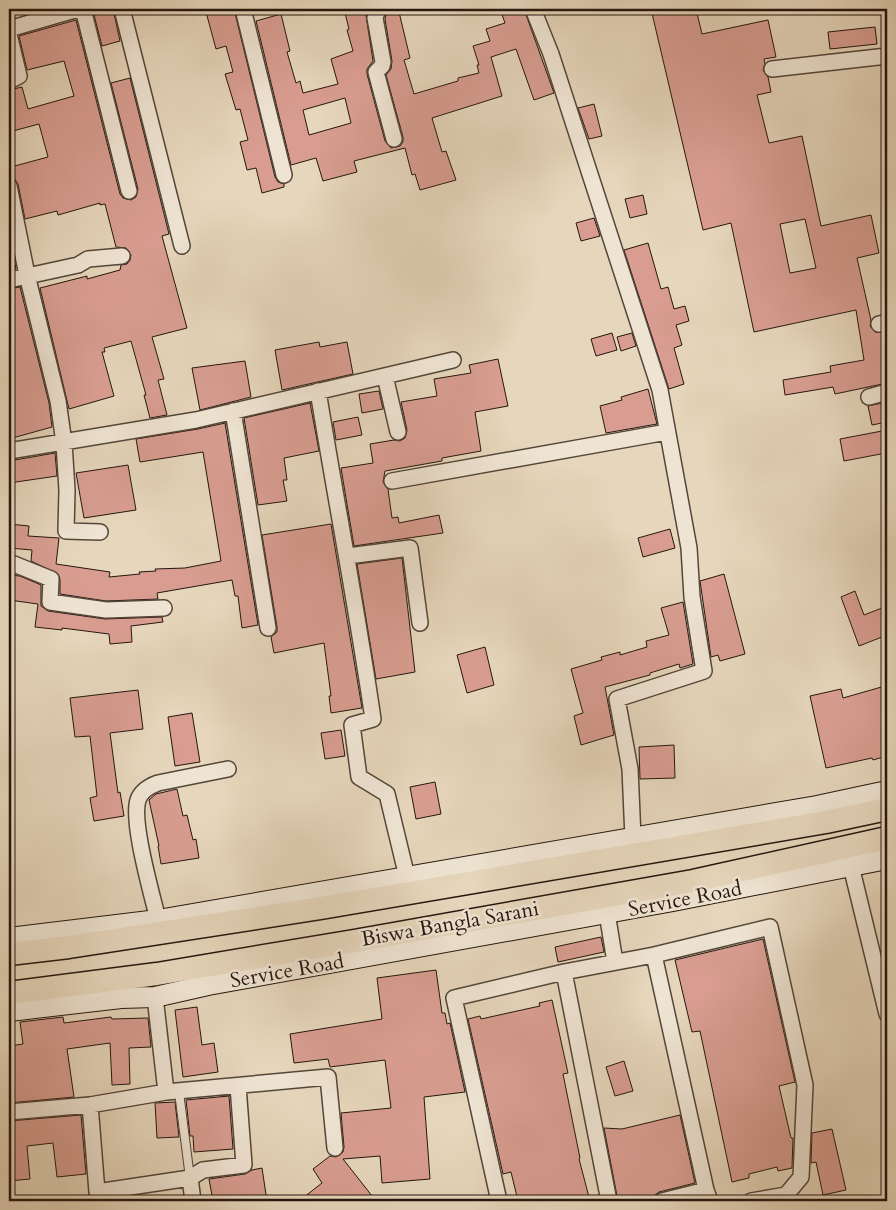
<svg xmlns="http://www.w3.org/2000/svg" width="896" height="1210" font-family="Cardo,serif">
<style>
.building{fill:#d89d90;stroke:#24160f;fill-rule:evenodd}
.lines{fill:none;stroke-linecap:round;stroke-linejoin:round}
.lane-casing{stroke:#54463a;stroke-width:10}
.street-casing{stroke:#54463a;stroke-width:18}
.secondary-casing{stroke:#24160f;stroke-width:22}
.primary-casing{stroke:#24160f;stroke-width:25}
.lane{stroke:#efe4d3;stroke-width:8}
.street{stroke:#efe4d3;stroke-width:15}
.secondary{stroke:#efe4d3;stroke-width:20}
.primary{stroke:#e6d6bb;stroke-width:22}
.labels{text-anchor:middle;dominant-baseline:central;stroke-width:5;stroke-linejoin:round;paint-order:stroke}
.street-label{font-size:21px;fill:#24160f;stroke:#efe4d3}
</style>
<rect width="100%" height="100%" fill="#e6d6bb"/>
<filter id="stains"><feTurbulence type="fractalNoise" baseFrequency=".004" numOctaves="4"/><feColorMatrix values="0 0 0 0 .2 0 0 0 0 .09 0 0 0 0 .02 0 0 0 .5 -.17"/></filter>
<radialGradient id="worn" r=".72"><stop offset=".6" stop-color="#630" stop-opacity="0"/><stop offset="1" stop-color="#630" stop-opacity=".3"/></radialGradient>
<path class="building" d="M101,9H113L120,41L102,46L93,11Z
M219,9H234L275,177L278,182L284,184V187L262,193L256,168L247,170L240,142L248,140L240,109L236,110L225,74L233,72L226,46L216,49L206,12Z
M344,9H365L373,61L367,69V74L385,141L391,148L400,146L403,142V137L386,75L391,69L392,61L385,19L386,15L399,12L410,58L404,60L414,94L458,81V78L479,73L477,65H479L473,46L490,41L486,29L505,23L500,9H524L554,93L534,100L516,49L491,57L502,96L432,118L442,152L446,151L456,180L420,190L415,174L412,175L405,148L354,161L357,172L323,181L316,158L291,165L256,21L281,14L290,51L287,52L296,83L300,81L303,93L338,84L331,59L353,51L347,30L349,29ZM345,98L351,123L309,135L303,110Z
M651,9H696L702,34L768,20L776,57L764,59L765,64L763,70L768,77L771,92L757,95L769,143L802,136L821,226L871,215L879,253L857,258L871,320L870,326L875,332L884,333L887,352V383L835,394L833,387L785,395L783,380L831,372L830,366L864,360L856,310L754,332L731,223L703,230ZM805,219L816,268L790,273L780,224Z
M76,20L120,194L123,198L131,200L136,197L138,189L111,83L130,78L169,234L162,236L187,328L152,337L164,379L158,380L167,415L150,418L144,395H146L131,341L104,348L105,352H102L114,396L69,409L40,288L87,276V279L120,270L121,265L127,264L130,260L131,255L126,248L116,247L105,204L100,205V203L58,215L57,211L25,219L18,184L14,178L11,167L48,157L39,124L9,132V90L22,87L28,109L74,96L64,61L27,70L19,36Z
M875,27L877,44L830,49L828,32Z
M594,104L602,136L589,139L578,108Z
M643,195L647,214L630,218L625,199Z
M594,218L600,236L581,241L576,223Z
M9,232L16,269L9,270Z
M648,243L661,289L668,287L674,309L685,306L689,321L676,325L682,345L674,348L684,384L669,389L624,250Z
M20,287L49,403L52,427L9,439V289Z
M612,333L617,350L596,356L591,339Z
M632,333L636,346L621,351L617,337Z
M319,342L320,347L347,342L353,374L282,390L275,350Z
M498,359L508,406L475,412L481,451L442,458V461L385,471L383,482L388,489L392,518L398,517L399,523L439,515L443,533L354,546L341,468L373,463L370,444L394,440L400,441L405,438L407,430L401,402L437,396L434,379L471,373L469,365Z
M245,361L251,397L200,410L192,368Z
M648,389L657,424L606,433L600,406L622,400L621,397Z
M379,391L383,409L362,413L359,394Z
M887,402V422L872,425L868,406Z
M310,403L319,451L284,458L287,480H283L287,501L258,505L244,418Z
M358,417L362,435L336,440L333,422Z
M225,423L258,625L242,628L238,596H235L232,580L157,593L158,599L106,601L60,594V579L58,574L31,561L32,550L9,548V524L29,526L28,536L59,538L56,564L110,572L109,577L140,574L139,572L156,571L155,569L185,568L221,561L203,452L140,462L136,439L198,429Z
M882,431L886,453L844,461L840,439Z
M55,453L57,476L9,483V461Z
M128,465L136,510L84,518L76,473Z
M331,524L362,708L331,713L329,696H331L324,643L274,653L271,637L277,632V627L262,535Z
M670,529L675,548L643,557L638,538Z
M402,558L415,672L376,679L357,564Z
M724,574L745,654L720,661L718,655L711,657L700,581Z
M9,575L20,576L41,585V606L48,611L105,619L162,617L163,622L131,626L132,642L110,644L109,634L62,628V630L35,627L38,604L9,600Z
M855,591L864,615L887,606V635L859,646L841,597Z
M683,602L693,664L680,668L679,664L650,673V675L605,687L614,735L581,745L574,716L583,713L571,669L602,660L601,657L620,652V655L647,647L646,641L669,635L661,608Z
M485,647L494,685L467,693L457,655Z
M885,686L887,695V756L873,760L872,758L826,768L810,696L841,689L843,698Z
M138,690L143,729L110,733L118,793L120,792L124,816L94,821L90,798L97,796L90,736L75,737L70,698Z
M192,713L200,762L175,766L168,717Z
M341,730L345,756L325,759L321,733Z
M674,745L675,778L640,779L639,747Z
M435,782L441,814L416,819L410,787Z
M177,789L183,816L187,815L193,840L196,839L199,858L161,864L158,846H159L149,800L156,794Z
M601,937L604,952L558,962L555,947Z
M763,939L795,1082L779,1086L791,1138H793L792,1168L778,1171L777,1167L749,1174V1178L732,1182L700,1031L692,1032L675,960Z
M436,970L442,1013H445L447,1024L450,1023L465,1092L424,1097L430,1179L382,1183L380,1156L343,1159L376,1201H299L322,1183L313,1169L330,1156L336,1157L343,1152L344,1147L341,1113L391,1108L385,1060L330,1067L328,1059L294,1063L290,1034L382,1019L377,978Z
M552,1000L568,1073L563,1074L580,1158L579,1159L590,1201H534L533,1197L518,1201L511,1172L503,1174L468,1019L480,1016L481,1019L540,1006L539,1003Z
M197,1007L202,1045L214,1043L218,1072L183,1077L175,1010Z
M63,1017L64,1023L111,1017L112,1019L148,1018L151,1047L129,1048L130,1084L112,1085L110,1043L67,1049L74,1097L9,1103V1046L23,1044L20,1022Z
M624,1061L633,1091L615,1096L606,1067Z
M229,1096L233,1149L194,1152L193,1136H190L186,1100Z
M175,1102L179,1137L157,1138L155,1103Z
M81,1115L86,1174L57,1177L53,1143L27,1146L30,1179L9,1181V1121Z
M680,1115L695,1183L659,1192L655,1195L653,1201H618L604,1128L622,1129Z
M832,1129L846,1190L823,1195L816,1162L811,1163L812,1133Z
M262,1168L267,1201H213L209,1179L245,1174L252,1170Z"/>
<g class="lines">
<g class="lane-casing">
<path id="lane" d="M179,1092L190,1178"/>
</g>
<g class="street-casing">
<path id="street" d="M83,9L129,191
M122,9L182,246
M243,9L284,175
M378,9L375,18L383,62L382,66L376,72L394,139
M533,9L551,54L660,390L689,548L692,597L704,671L617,699L630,769L633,838
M9,29L78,9
M9,34L19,76L9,81
M772,69L887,56
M9,186L27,275L58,401L64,443L67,490L66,531L100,532
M9,280L78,265L88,259L122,256
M879,324L887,323
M385,376L398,432
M318,391C336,501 357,609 373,719L352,725L359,777L387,794L407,877
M869,397L887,392
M233,411L268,628
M9,451L196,420L453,360
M392,481L667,432
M348,556L410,548L420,623
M9,562L51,579L50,602L106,610L164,608
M851,866L887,1014
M607,913L615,962
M158,920C152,894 131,822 138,800C141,791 150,786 158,783L228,769
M564,972L654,955
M155,997L166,1092
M90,1105L97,1192L190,1178L203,1170L244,1165L238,1086
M9,1112L90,1105L166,1092L328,1077L335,1148
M190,1178L193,1201
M499,1201L454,998L564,972L609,1201
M662,1201L706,1190
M710,1201L706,1190L654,955L770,927L805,1085L801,1177L786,1195L751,1201"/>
</g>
<g class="secondary-casing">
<path id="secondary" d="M9,938L158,920L817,806L887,791
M9,1011L121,998L155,997L208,985L673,901L887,859"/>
</g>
<g class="primary-casing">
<path id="primary" d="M9,954L69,947L321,908L826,822L887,809
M9,993L157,974L354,941L693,881L887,838"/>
</g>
<use href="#lane" class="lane"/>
<use href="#street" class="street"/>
<use href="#secondary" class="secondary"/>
<use href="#primary" class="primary"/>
</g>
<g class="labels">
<g class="street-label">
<text transform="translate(685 899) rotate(-11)">Service Road</text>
<text transform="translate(450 924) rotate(-10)">Biswa Bangla Sarani</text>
<text transform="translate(287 971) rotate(-10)">Service Road</text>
</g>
</g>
<rect width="896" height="1210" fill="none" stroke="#e6d6bb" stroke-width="30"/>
<rect x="10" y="10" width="876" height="1190" fill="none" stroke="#24160f" stroke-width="2.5"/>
<rect x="15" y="15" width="866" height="1180" fill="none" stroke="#24160f"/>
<rect width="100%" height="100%" filter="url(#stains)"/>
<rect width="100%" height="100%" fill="url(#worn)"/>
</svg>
